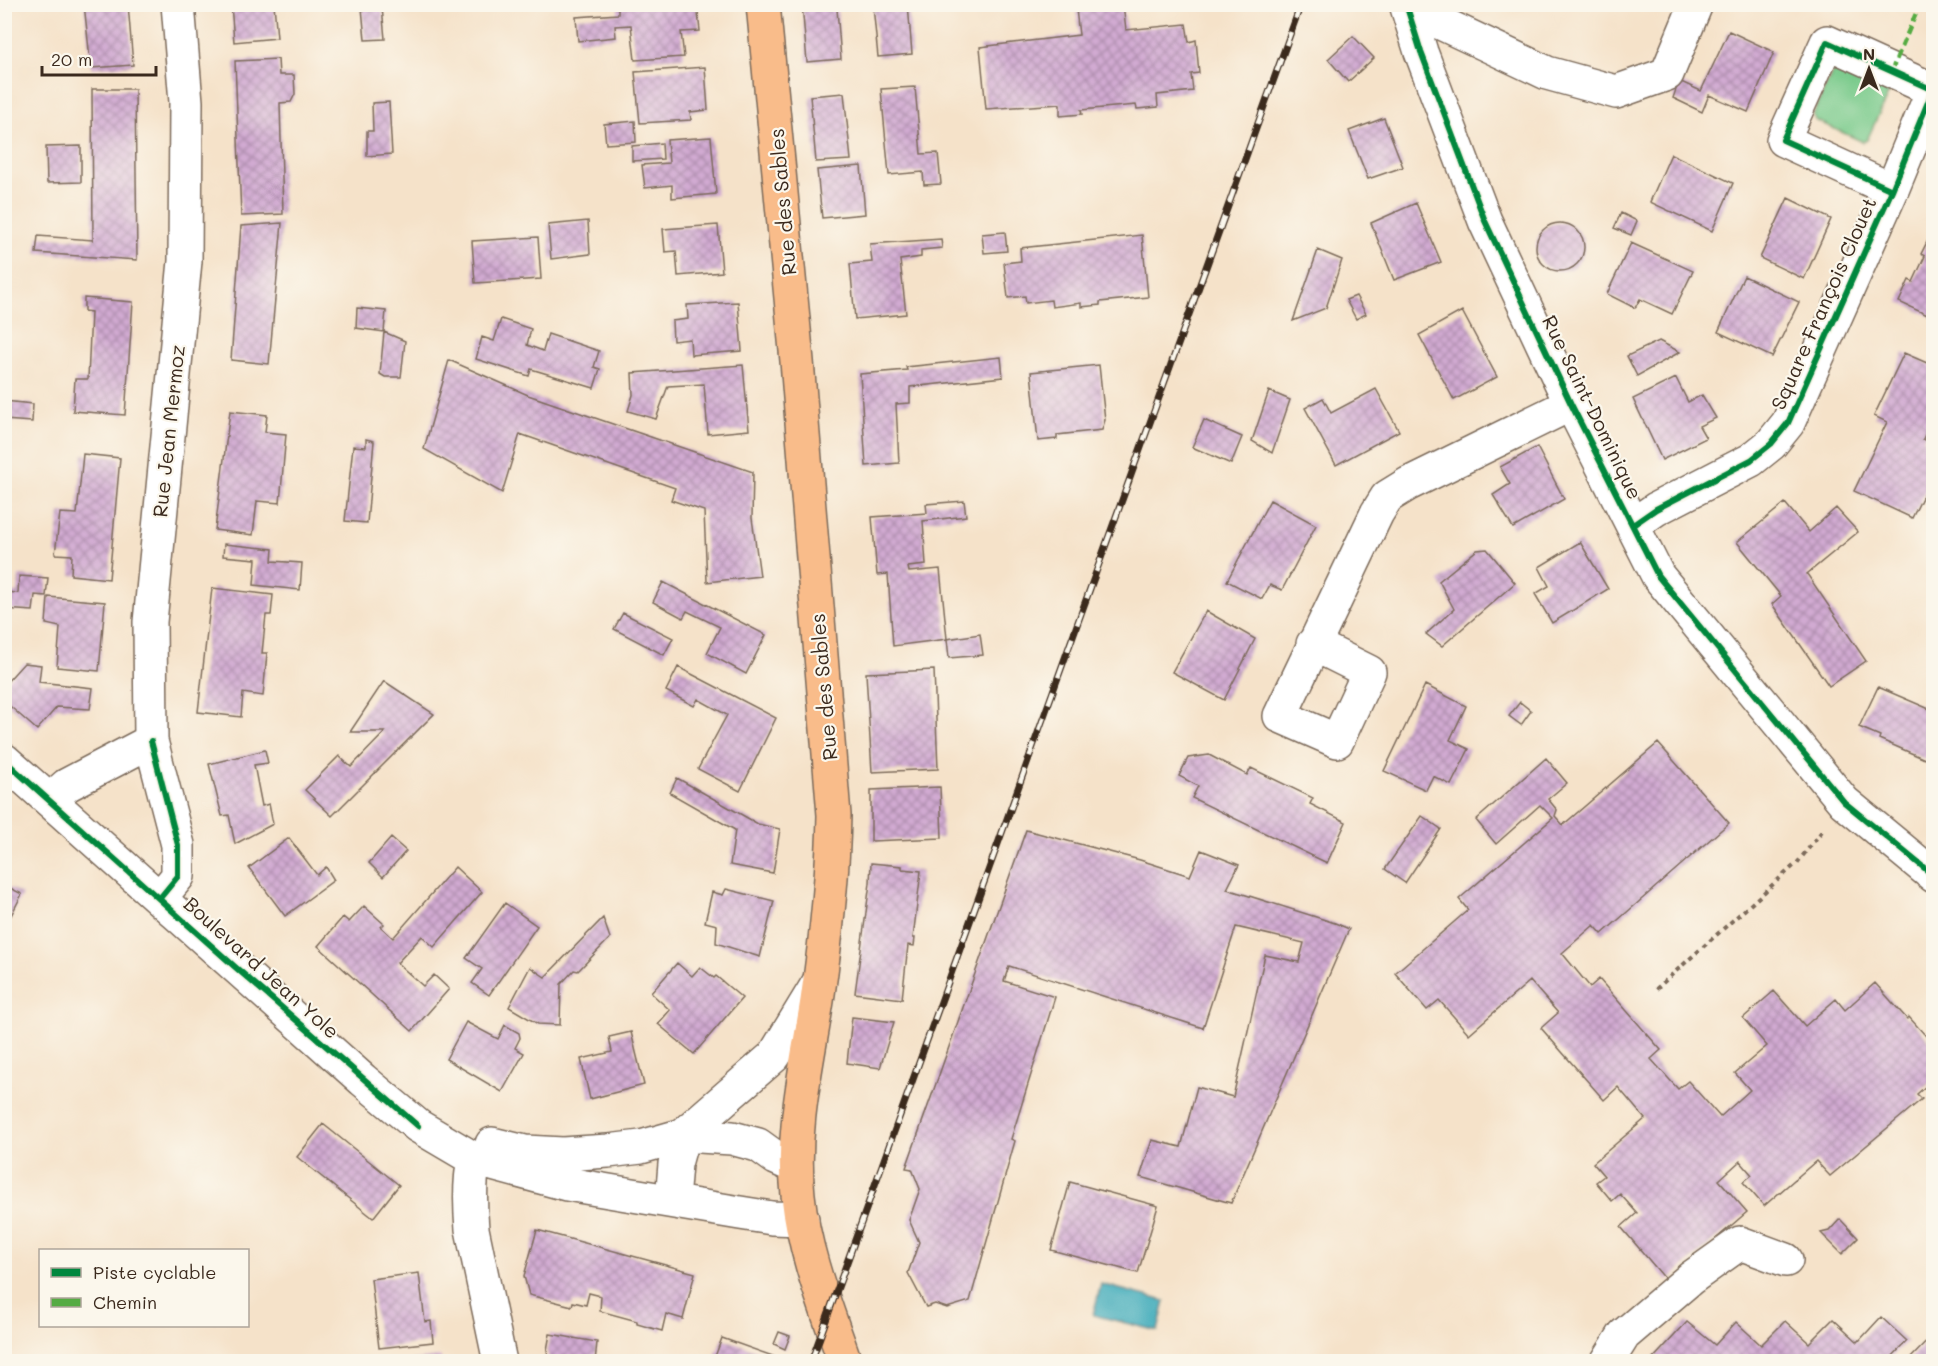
<svg xmlns="http://www.w3.org/2000/svg" width="1938" height="1366" font-family="Mali,sans-serif">
<style>
.grass{fill:#79ca8b;stroke:#5a7a54;stroke-width:1.5}
.water{fill:#3caaba;stroke:#3c6a6c;stroke-width:1.5}
.building{fill:url(#building-cross-hatch)}
.lines{fill:none;stroke-linecap:round;stroke-linejoin:round}
.minor-casing{stroke:#7c6a5a;stroke-width:36}
.major-casing{stroke:#7c6a5a;stroke-width:36}
.path{stroke:#7c6a5a;stroke-width:4;stroke-dasharray:4.5 4.5;stroke-linecap:butt}
.minor{stroke:#fff;stroke-width:33}
.major{stroke:#f9bc8a;stroke-width:33}
.rail-casing{stroke:#3b2a1e;stroke-width:7}
.rail{stroke:#fbf7ec;stroke-width:4.5;stroke-dasharray:14;stroke-linecap:butt}
.quiet{stroke:#55ab43;stroke-width:4.5;stroke-dasharray:9 4.5;stroke-linecap:butt}
.cycleway-casing{stroke:#fbf7ec;stroke-width:10}
.cycleway{stroke:#00873e;stroke-width:6}
.labels{text-anchor:middle;dominant-baseline:central;stroke-width:4.5;stroke-linejoin:round;paint-order:stroke}
.street-label{font-size:20px;fill:#3b2a1e;stroke:#fbf7ec}
</style>
<defs>
<pattern id="building-cross-hatch" width="8" height="8" patternUnits="userSpaceOnUse" patternTransform="scale(1.5)"><rect width="8" height="8" fill="#d1aad2"/><path d="M0 0l8 8M0 8l8-8" fill="none" stroke="#ab8baa"/></pattern>
</defs>
<rect width="100%" height="100%" fill="#fbf7ec"/>
<filter id="ink" filterUnits="userSpaceOnUse"><feTurbulence type="fractalNoise" baseFrequency=".0167" numOctaves="2"/><feDisplacementMap in="SourceGraphic" scale="12" xChannelSelector="R" yChannelSelector="G"/><feConvolveMatrix kernelMatrix="1 2 1 2 8 2 1 2 1" color-interpolation-filters="sRGB"/></filter>
<filter id="wash" filterUnits="userSpaceOnUse"><feTurbulence type="fractalNoise" baseFrequency=".008" numOctaves="4" result="noise"/><feDisplacementMap in="SourceGraphic" scale="24" xChannelSelector="R" yChannelSelector="G"/><feGaussianBlur stdDeviation="1.35" result="paint"/><feColorMatrix in="noise" values="0 0 0 0 0 0 0 0 0 0 0 0 0 0 0 0 0 1.4 0 .05"/><feComposite in="paint" operator="in"/></filter>
<g filter="url(#wash)">
<rect width="100%" height="100%" fill="#f5e2c9"/>
<path class="grass" d="M1835,66H1840L1886,88L1889,92L1867,140L1863,142L1815,120L1813,115Z"/>
<path class="water" d="M1101,1284L1165,1301L1158,1331L1093,1315Z"/>
<g id="blocks">
<path class="building" d="M84,4H128L133,65L91,68Z
M231,4H274L277,38L234,42Z
M618,4H697L700,31L681,32L684,57L635,60L631,25L615,26L616,37L578,41L576,17L618,14Z
M802,4H858V7L837,9L841,59L807,62Z
M888,4H908L912,54L878,57L873,6Z
M1123,4L1126,30L1186,24L1189,42L1196,40L1199,73L1191,74L1193,91L1157,95L1158,107L1137,109L1136,105L1081,110L1082,114L1060,116V104L986,109L980,47L1079,35L1076,9Z
M382,7L385,39L365,40L362,8Z
M1729,31L1774,52L1748,112L1709,95L1702,112L1673,98L1679,81L1701,91Z
M1353,36L1374,58L1348,82L1328,59Z
M278,59L279,75H294L295,94L291,102L280,103L283,214L241,216L235,61Z
M705,67L708,110L690,112L691,120L640,123L635,72Z
M915,87L921,154L938,153L941,184L924,185L923,172L889,175L881,89Z
M92,89H135L137,260L36,253L38,236L93,240Z
M844,93L851,160L816,162L810,96Z
M389,102L392,154L367,156V131H373L372,103Z
M1384,118L1403,167L1368,179L1349,131Z
M635,121L636,142L606,144L604,124Z
M711,137L716,194L672,198V185L645,188L642,165L669,163L667,140Z
M662,143L663,159L632,161V146Z
M81,146V182L47,183L46,147Z
M1671,154L1733,183L1712,231L1650,202Z
M861,166L865,214L822,218L817,170Z
M1788,198L1831,219L1804,279L1760,258Z
M1416,203L1441,262L1394,280L1371,223Z
M1621,213L1637,221L1631,235L1614,228Z
M588,221L590,254L551,259L548,225Z
M282,223L269,364L231,360L241,226Z
M1536 247a24 24 0 1 1 48 0a24 24 0 1 1-48 0Z
M718,225L722,272L678,276L676,251L665,252L663,229Z
M1005,232L1007,251L984,253L982,234Z
M1931,234L1934,236V318L1899,302L1909,280L1913,282L1925,256L1921,254Z
M1142,235L1148,297L1100,302V305L1081,307V303L1052,307L1051,300L1026,303L1025,296L1008,298L1004,263L1021,261L1020,248Z
M538,237L541,279L475,283L472,241Z
M941,239L942,248L921,250V257L900,260L906,314L855,319L850,264L872,262L870,244Z
M1631,243L1693,271L1672,314L1640,299L1635,308L1607,294Z
M1318,250L1342,260L1326,308L1293,321Z
M1744,276L1799,302L1772,357L1718,332Z
M1356,296L1366,314L1356,319L1346,300Z
M84,298L133,302L125,415L73,411L75,379H88L91,312L84,311Z
M738,302L742,351L691,355L690,339L673,341L672,321L688,319L687,305Z
M357,308L386,311L384,332L356,328Z
M1462,311L1497,377L1454,400L1419,335Z
M501,319L531,329L527,345L543,351L548,334L599,351L594,367L600,369L594,388L531,369L529,376L476,359L482,337L494,341Z
M384,332L405,341L401,377H385L380,374Z
M1659,341L1680,352L1637,376L1627,356Z
M1904,353L1934,366V416L1923,439L1934,444V473L1912,518L1854,491L1887,422L1874,416Z
M1001,357L1003,377L910,387V403L896,404L899,463L866,466L860,374L907,370L906,367Z
M449,360L528,395L753,472L752,518L760,576L707,582L704,511L671,500L675,488L520,434L502,493L424,449Z
M743,365L749,430L708,434L704,384L668,386L656,419L628,411L633,395L632,373Z
M1099,365L1105,420L1102,430L1057,435V439L1038,441L1031,372Z
M1676,378L1688,402L1702,395L1716,418L1699,426L1706,438L1662,460L1633,399Z
M1376,389L1399,431L1336,465L1305,408L1323,398L1331,413Z
M1269,391L1290,400L1272,453L1252,441Z
M4,401L33,404L32,422L4,420Z
M230,411L267,415L265,432L286,434L280,503L257,501L253,535L215,530Z
M1204,420L1242,437L1231,464L1192,447Z
M366,439L374,441L367,523L345,521L353,446L366,447Z
M1537,447L1564,499L1513,528L1493,495L1510,484L1500,467Z
M83,454L120,458L109,579L71,575L72,555L55,554L60,513L77,514Z
M1270,500L1316,525L1282,590L1270,585L1262,599L1227,581Z
M964,501L966,516L923,521L926,565L908,567L909,572L940,569L947,639L893,646L888,574L877,575L872,517L927,513L926,504Z
M1785,503L1809,532L1836,508L1858,532L1807,574L1866,661L1829,686L1772,604L1781,596L1737,542Z
M1580,542L1608,589L1552,623L1535,594L1549,586L1539,567Z
M224,544L273,549L272,561L302,563L300,590L254,585L256,559L223,556Z
M1487,549L1515,583L1442,646L1426,634L1454,609L1439,581L1477,550Z
M19,576L48,578L46,596L35,595L33,611L4,609V592L18,593Z
M663,582L766,635L746,674L707,653L720,627L687,611L683,618L653,602Z
M212,588L273,595L271,615H266L262,653H267L263,696L243,693L241,717L198,712Z
M48,597L105,602L99,671L57,667L60,627L46,624Z
M1206,611L1255,639L1224,700L1172,672Z
M623,613L673,638L664,655L614,629Z
M980,634L983,655L949,658L947,639Z
M24,663L41,665L39,682L93,688L90,709L57,707L37,730L4,701V685Z
M678,667L776,718L740,791L698,769L727,715L698,699L694,706L666,691Z
M934,670L938,769L872,772L866,673Z
M384,681L434,714L332,816L305,790L339,756L351,767L385,732H350Z
M1425,685L1466,706L1450,740L1469,749L1451,785L1433,776L1426,790L1384,771Z
M1878,687L1934,711V763L1879,739L1880,736L1859,727Z
M1520,702L1531,711L1521,725L1509,716Z
M1658,743L1729,823L1602,934L1594,925L1562,953L1590,987L1599,979L1661,1050L1651,1059L1678,1089L1688,1081L1720,1117L1750,1090L1735,1073L1767,1046L1743,1018L1774,991L1805,1026L1836,999L1845,1010L1875,983L1907,1019L1909,1017L1934,1045V1079L1917,1094L1922,1099L1830,1176L1816,1161L1764,1206L1743,1182L1752,1175L1740,1161L1719,1180L1747,1212L1667,1281L1621,1227L1637,1213L1620,1194L1612,1201L1596,1182L1604,1176L1593,1163L1645,1119L1618,1087L1604,1100L1541,1028L1558,1013L1530,981L1469,1034L1439,1000L1427,1010L1395,973L1468,910L1459,899L1553,818L1540,805L1496,844L1476,820L1546,758L1567,783L1548,799L1557,810L1555,816L1563,825Z
M265,750L268,763L254,765L262,806L269,804L273,824L235,844L229,815L222,816L209,764Z
M1209,755L1247,775L1251,768L1313,798L1310,804L1346,822L1327,863L1192,798L1198,786L1179,776L1188,758Z
M677,778L758,824L780,829L773,873L730,865L735,830L670,793Z
M940,787L942,838L871,841V790Z
M1422,816L1441,829L1405,883L1385,869Z
M1026,830L1140,860L1190,876L1201,850L1239,865L1227,889L1335,923L1349,929L1231,1203L1140,1177L1152,1140L1181,1147L1197,1087L1233,1097L1265,955L1299,962L1304,943L1236,927L1203,1028L1009,966L1004,981L1055,997L1011,1139L1015,1141L970,1301L947,1308L935,1304L926,1307L908,1273L919,1242L909,1220L920,1189L912,1169L906,1168Z
M289,838L317,875L326,867L334,880L285,916L249,868Z
M391,838L406,851L383,877L369,863Z
M871,863L902,866V869L921,871L913,938H915L914,946L908,945L902,999L855,993L870,883Z
M455,867L482,892L434,947L422,936L397,963L423,986L434,975L449,989L412,1031L318,946L343,917L349,922L364,906L384,924L381,927L393,938Z
M4,885L22,894L4,929Z
M726,889L774,901L760,957L716,943L717,925L705,922L712,892L723,895Z
M505,903L537,926L489,995L472,983L482,969L466,958Z
M603,918L610,938L578,971L574,970L561,984L560,1025L538,1024L509,1007L530,967L545,977Z
M677,963L692,976L700,967L714,978L716,976L742,998L694,1054L658,1024L670,1010L651,993Z
M852,1017L894,1022L880,1068L847,1063Z
M466,1022L498,1039L505,1025L519,1033L520,1038L515,1048L524,1053L502,1092L446,1059Z
M631,1032L644,1085L590,1099L581,1059L612,1052L609,1037Z
M323,1124L399,1185L373,1218L297,1157Z
M1070,1182L1158,1206L1138,1273L1051,1250Z
M1840,1219L1858,1238L1842,1254L1821,1233L1829,1231Z
M537,1230L695,1273L683,1319L666,1314L662,1331L637,1324V1321L600,1311L601,1296L589,1293L586,1305L573,1302L572,1306L529,1295L524,1276Z
M419,1273L425,1322L431,1321L433,1342L379,1348L371,1279Z
M1881,1317L1907,1341L1887,1362H1650L1687,1322L1715,1345L1736,1322L1761,1345L1785,1321L1809,1343L1833,1319L1858,1342Z
M779,1332L790,1336L785,1349L774,1344Z
M550,1334L597,1342L595,1362H549L547,1350Z
M1934,1334V1354L1927,1362H1907Z
M722,1338L781,1359L780,1362H713Z
M441,1357V1362H412V1360Z"/>
</g>
</g>
<g filter="url(#ink)">
<use href="#blocks" fill-opacity="0" stroke="#7c6a5a" stroke-width="1.5"/>
<g class="lines">
<g class="minor-casing">
<path id="minor" d="M1406,4L1421,52L1485,221L1571,404L1658,576L1844,802L1934,876
M1407,7L1547,73L1616,92L1667,74L1696,4
M1633,525L1656,509L1751,460L1771,444L1788,423L1892,190L1933,90L1827,42L1783,140L1892,190
M1313,644L1369,672L1337,741L1280,716L1377,513L1387,497L1408,484L1571,404
M4,760L363,1080L418,1126L474,1159L567,1184L740,1213L772,1218L802,1219
M51,799L67,785L151,741
M160,898L178,876V845L151,741L150,622L185,261L186,102L178,4
M492,1144L525,1152L563,1154L608,1151L641,1147L683,1135L774,1056L819,982
M474,1159C469,1183 470,1206 472,1229L500,1362
M672,1201L675,1164L683,1135L732,1138L758,1145L776,1158L796,1167
M1607,1362L1624,1335L1691,1278L1740,1243L1786,1260"/>
</g>
<g class="major-casing">
<path id="major" d="M763,4L797,361L834,815C833,877 826,939 817,1001C807,1065 791,1129 798,1195C804,1253 826,1307 845,1362"/>
</g>
<path class="path" d="M1656,989L1798,862L1822,831"/>
<use href="#minor" class="minor"/>
<use href="#major" class="major"/>
<g class="rail-casing">
<path id="rail" d="M811,1362L1301,4"/>
</g>
<use href="#rail" class="rail"/>
<path class="quiet" d="M1891,72L1920,4"/>
<g class="cycleway-casing">
<path id="cycleway" d="M1406,4L1421,52L1485,221L1571,404L1658,576L1844,802L1934,876
M1633,525L1656,509L1751,460L1771,444L1788,423L1892,190L1933,90L1827,42L1783,140L1892,190
M151,741L178,845V876L160,898
M4,760L234,966L418,1126"/>
</g>
<use href="#cycleway" class="cycleway"/>
</g>
</g>
<g class="labels">
<g class="street-label">
<text transform="translate(782 202) rotate(-95)">Rue des Sables</text>
<text transform="translate(1823 303) rotate(-66)">Square François Clouet</text>
<text transform="translate(1593 407) rotate(64)">Rue Saint-Dominique</text>
<text transform="translate(168 431) rotate(-84)">Rue Jean Mermoz</text>
<text transform="translate(823 687) rotate(-95)">Rue des Sables</text>
<text transform="translate(262 967) rotate(42)">Boulevard Jean Yole</text>
</g>
</g>
<rect width="1938" height="1366" fill="none" stroke="#fbf7ec" stroke-width="24"/>
<rect x="39" y="1249" width="210" height="78" fill="#fbf7ec" stroke="#aea59a" stroke-width="1.5"/>
<rect x="51" y="1268" width="30" height="9" fill="#00873e" stroke="#aea59a" stroke-width="1.5"/>
<text x="93" y="1279" font-size="18" fill="#3b2a1e">Piste cyclable</text>
<rect x="51" y="1298" width="30" height="9" fill="#55ab43" stroke="#aea59a" stroke-width="1.5"/>
<text x="93" y="1309" font-size="18" fill="#3b2a1e">Chemin</text>
<g transform="translate(1869 69)" stroke="#fbf7ec" stroke-width="4.5" paint-order="stroke">
<path d="M0-4.5L10 22L0 15L-10 22Z" fill="#3b2a1e"/>
<text y="-9" font-size="16" font-weight="bold" text-anchor="middle" fill="#3b2a1e">N</text>
</g>
<path d="M42 66v9h114v-9" fill="none" stroke="#3b2a1e" stroke-width="3"/>
<text x="51" y="66" font-size="18" fill="#3b2a1e" stroke="#fbf7ec" stroke-width="4.5" paint-order="stroke">20 m</text>
</svg>
